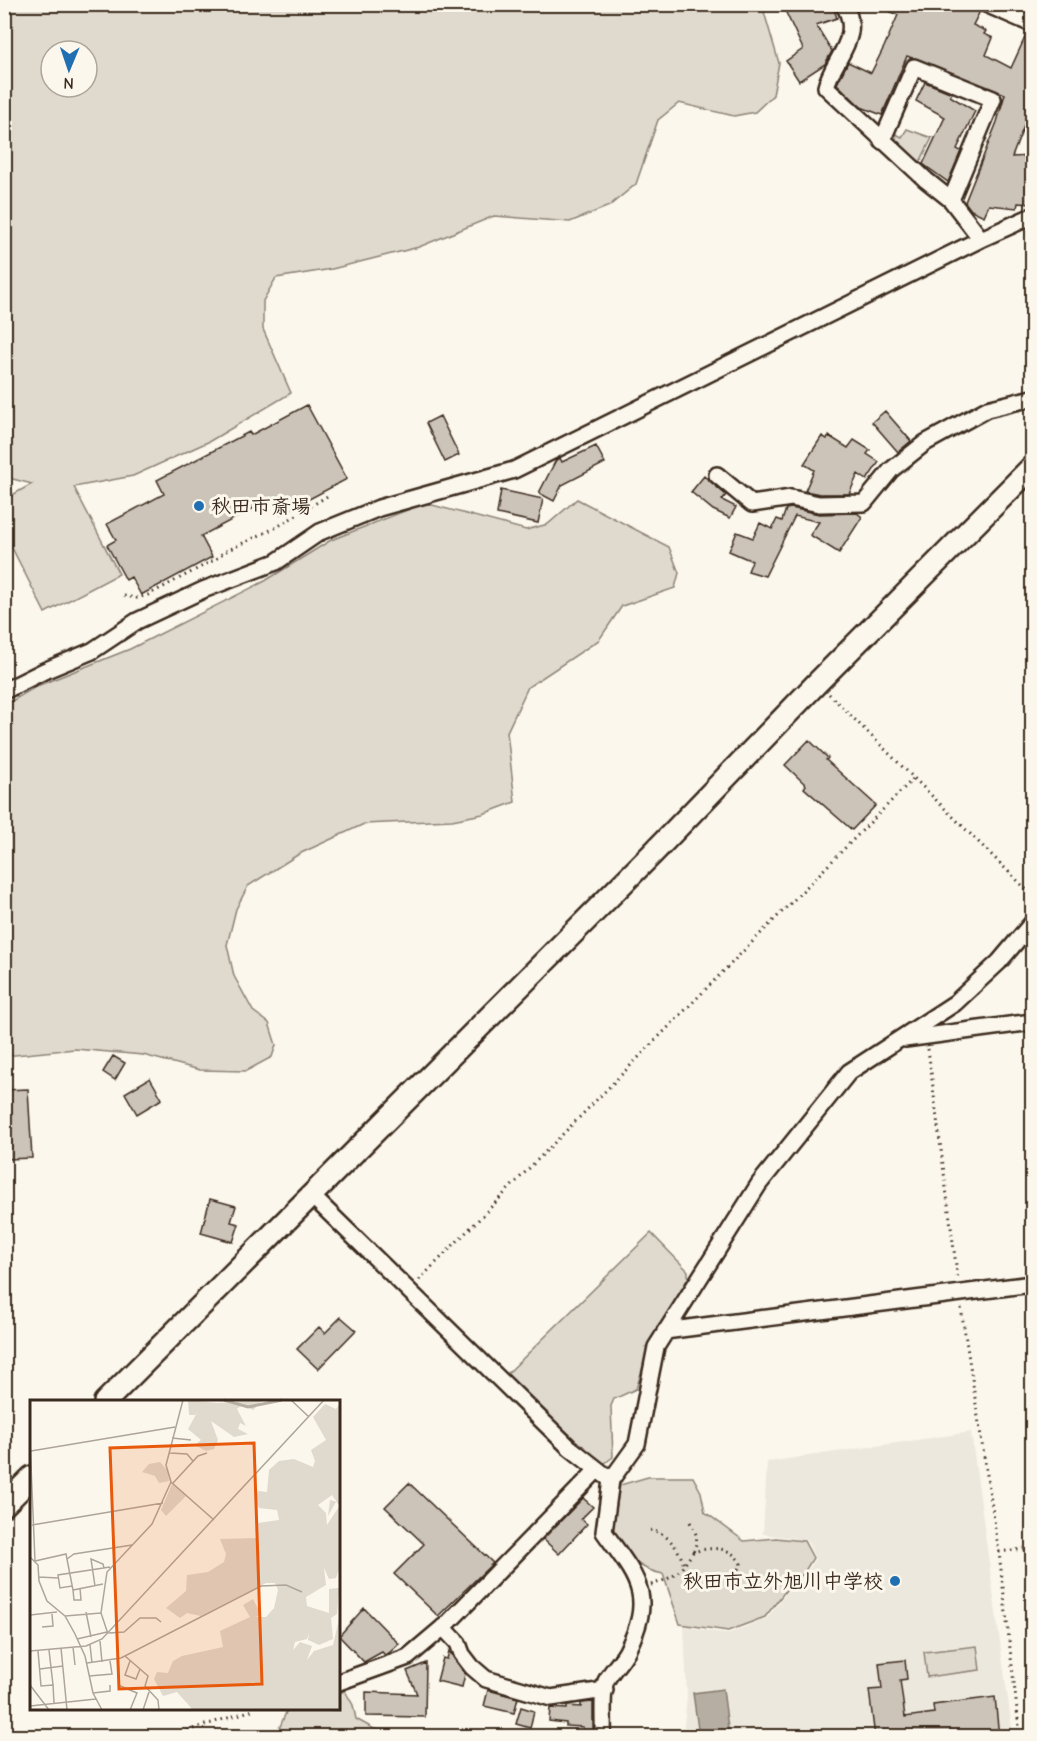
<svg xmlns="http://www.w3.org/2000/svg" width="1037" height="1741" font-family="'Comic Neue','Klee One',sans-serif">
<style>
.built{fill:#ede8dd}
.green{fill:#dfd9ce;stroke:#8d8276;stroke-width:1.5;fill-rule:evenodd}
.water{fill:#b6aea2;stroke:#85796d;stroke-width:1.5}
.building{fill:#ccc4b9;stroke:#3b2a1e;stroke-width:1.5}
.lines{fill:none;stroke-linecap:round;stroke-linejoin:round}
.street-casing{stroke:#3b2a1e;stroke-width:20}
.secondary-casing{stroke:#3b2a1e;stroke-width:26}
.path{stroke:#3b2a1e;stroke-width:3;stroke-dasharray:1.5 4.5;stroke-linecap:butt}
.street{stroke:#fbf7ec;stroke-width:15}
.secondary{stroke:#fbf7ec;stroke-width:21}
.poi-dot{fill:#1f6fb2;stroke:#fbf7ec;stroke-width:2}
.labels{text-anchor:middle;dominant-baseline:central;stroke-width:6;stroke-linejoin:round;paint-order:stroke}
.poi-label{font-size:20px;font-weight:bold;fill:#3b2a1e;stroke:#fbf7ec;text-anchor:start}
.inset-river{fill:none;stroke:#b6aea2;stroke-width:3}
.inset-road{fill:none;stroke:#aea59a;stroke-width:1.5}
.view{fill:#e8590c;fill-opacity:0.15;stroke:#e8590c;stroke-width:3}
.inset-edge{fill:none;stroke:#3b2a1e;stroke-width:3}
</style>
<rect width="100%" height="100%" fill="#fbf7ec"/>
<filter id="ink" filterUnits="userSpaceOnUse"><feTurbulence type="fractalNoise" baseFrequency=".0167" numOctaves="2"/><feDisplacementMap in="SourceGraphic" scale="12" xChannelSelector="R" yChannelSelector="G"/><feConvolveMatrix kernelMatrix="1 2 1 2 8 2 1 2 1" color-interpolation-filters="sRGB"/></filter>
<g filter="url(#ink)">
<path class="built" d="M971,1432L1013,1736H683L687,1695L684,1626L727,1634L767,1618L791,1587L805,1576L815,1559L807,1540L763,1534L767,1462Z"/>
<path class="green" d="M5,4L762,5L779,63L773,95L755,112L734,116L679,103L658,120L636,184L609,206L570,222L494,216L419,247L332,269L276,278L263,301V329L291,393L210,441L133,476L74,487L119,574L45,613L5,534V499L32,484L5,477ZM51,51H87V87H51Z
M907,129L932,138L919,164L896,144V134L902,137Z
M577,499L669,547L679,573L675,588L622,606L599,640L528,687L507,732L515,802L483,814L452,820L364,824L299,854L248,886L236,909L227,945L234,976L253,1011L269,1023L276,1045L272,1057L246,1071L200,1070L143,1055L75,1049L5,1056V705L37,686L130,649L265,581L331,540L425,503L526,530L548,524Z
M651,1233L688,1271V1278L651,1343L636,1389L614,1399L611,1406L613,1457L605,1463L596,1462L507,1374Z
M648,1477H693L701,1492L705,1512L744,1541L776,1538L804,1541L813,1558L803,1574L790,1585L765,1617L728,1631L680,1624L663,1574C633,1568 627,1554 612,1530L620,1485Z
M977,1646L980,1670L927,1677L924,1652Z
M345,1691L353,1705L356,1719L374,1729L416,1734L419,1736H276L287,1710H339V1693Z"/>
<path class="water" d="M723,1689L729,1736H699L693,1693Z"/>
<path class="building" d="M782,4H832L837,18L816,25L832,51L825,64L799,81L786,61L803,49Z
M873,4H918L937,13L939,8L947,11L950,4H976L980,11L973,25L986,31L984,34L993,38L986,55L1011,68L1027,33L1032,34V105L1012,157L1032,156V204L1018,203L1017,208L989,205L984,216L971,210L965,202L997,122L1005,94L907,56L882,115L861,107L837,84L848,62L871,73L884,47L898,15Z
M925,82L952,93L950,96L975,111L957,149L961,151L948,182L923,164L945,117L916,101Z
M307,405L347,479L281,514L273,498L201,536L212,557L141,595L131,577L126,580L107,545L116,540L107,524L164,494L157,480L249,432L251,435Z
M885,411L911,441L898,452L872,422Z
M440,416L459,455L445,462L426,423Z
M822,436L827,439L829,436L848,448L854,440L870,450L867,454L879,462L867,480L858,474L849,494H820L805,491L814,470L804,464Z
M596,446L605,463L562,485L554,501L539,493L556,460L560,458L562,462Z
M704,476L726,495L722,500L736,507L730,518L713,510L691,492Z
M501,490L543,499L538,523L497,514Z
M791,508L819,514L857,513L862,517L839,553L810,535L819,522L795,516L765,576L748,571L752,561L729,551L737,532L753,538L760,523L772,529L777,519L782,521L786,509Z
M809,740L828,758L826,760L876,805L852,830L804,788L806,785L785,765Z
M113,1056L125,1063L115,1080L103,1072Z
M150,1078L162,1099L137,1114L125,1093Z
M28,1089L32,1158L7,1159L4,1143V1090Z
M210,1199L236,1206L231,1222L239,1224L233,1242L201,1233Z
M341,1317L356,1330L318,1369L297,1349L319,1327L325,1333Z
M409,1483L493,1563L438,1616L394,1574L424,1544L385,1507Z
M583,1498L593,1507L581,1519L587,1524L559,1554L543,1539Z
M364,1608L399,1644L389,1653L385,1655L382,1652L364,1662L339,1636Z
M449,1651L465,1674L462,1687L437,1681L443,1658L447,1659Z
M905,1660L907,1679L900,1680L905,1717L934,1713L933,1705L995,1697L999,1737H875L869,1690L882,1689L879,1663Z
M426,1663L425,1717L366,1716V1692L417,1694L407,1671Z
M488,1690L518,1698L514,1713L484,1706Z
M593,1702V1731H583V1727L566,1726V1723L549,1721L550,1708L567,1709V1706L581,1707V1703Z
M521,1707L534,1711L530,1728L516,1724Z"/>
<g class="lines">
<g class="street-casing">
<path id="street" d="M843,4C865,36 832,60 826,87L926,180L951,200L981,239
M986,4L1032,24
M882,141L914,67L993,99L951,200
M717,475L752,504L791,498L819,504L864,503L891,470L925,443L987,409L1032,398
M4,691L44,671L92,651L137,621L203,590L276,562L320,532L379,508L514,470L981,239L1032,216
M905,1039L1032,1022
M311,1195L569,1447L611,1480L604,1532C638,1579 655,1595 627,1651C621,1662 611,1671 606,1681C601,1693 604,1723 603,1736
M665,1331L1032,1284
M611,1480L637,1444L656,1347L759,1184L849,1072L955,1003L999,962L1032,923
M443,1627L458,1643L462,1654L472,1667L486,1679L551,1698L605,1690
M339,1682L408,1657L447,1624L596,1471"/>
</g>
<g class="secondary-casing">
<path id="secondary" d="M105,1402L653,853L817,683L1032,467
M4,1505L32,1477"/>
</g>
<path class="path" d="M124,596L137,598L148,595L216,559L224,552L277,527L329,495
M829,694L1032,895
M928,1049L958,1281
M419,1280L913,779
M961,1308L999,1552L1020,1736
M690,1522C697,1534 699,1539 693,1552
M650,1530C667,1532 681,1550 684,1567
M999,1552L1032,1548
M651,1585C678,1576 679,1573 693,1552C711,1547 731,1545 741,1564L736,1573
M170,1736L253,1710"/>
<use href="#street" class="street"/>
<use href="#secondary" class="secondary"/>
</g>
</g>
<g class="poi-dot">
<circle cx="199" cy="506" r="6"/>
<circle cx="895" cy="1581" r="6"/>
</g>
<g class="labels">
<g class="poi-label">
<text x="211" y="506">秋田市斎場</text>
<text x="883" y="1581" text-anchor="end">秋田市立外旭川中学校</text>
</g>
</g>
<g transform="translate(30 1400)">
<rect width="310" height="310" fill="#fbf7ec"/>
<path d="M158,0L187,3L233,0L223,10L212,5L207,9L216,26L210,23L208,29L218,34L204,37L181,21L188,40L184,49L176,51L165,45L171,40L158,29L169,9L166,15H159ZM310,3V167L306,178L299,179L294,168L296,185L276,197L277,206L299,213V189L309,188L307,214L301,218L303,239L289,245L278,240L279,233L277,239L265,242L263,250L270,242L282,246L277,260L284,251L303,245L310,215V310H163L147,292L133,296L124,279L127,272L138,273L143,261L152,256L193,247L190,231L220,217L213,205L223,199L231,214L226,217H236L244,208L248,190L245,183H236L171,216L157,213L150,218L136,208L156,191L157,175L178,172L194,162L196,154L190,139L227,138L228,123L249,120L247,110L229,108L225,100L228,91L237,92L239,70L249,61L264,59L283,67L285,61L281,50L296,40L283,17L295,4L306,9ZM302,95L307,102L300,100L298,116L306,102L310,105L297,125L296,113L288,105ZM130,62L138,71L139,81L129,83L125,76L112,72L119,64ZM142,84L156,96L136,116L131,110Z" fill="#dfd9ce" fill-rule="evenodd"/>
<path class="inset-river" d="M194,0L218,7L252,0"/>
<path class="inset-road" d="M153,0L136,65L141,82L184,120M261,0L279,17M142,38L161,40M0,41L5,161L36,154L43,190L73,184M1,51L145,27M140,53L157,54L163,61M143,83L168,56L177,53M2,125L133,103M0,157L8,165L9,181L17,201L35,216L45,234L55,256L63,293L72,310M37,159L44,154L102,145M9,177L28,178M42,186L30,188L28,175L80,167M65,186L61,159L73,164L74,168M43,190L44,200H51L50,188M56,212L61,237M0,215L27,212M35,216L71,213M12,227L23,226L22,214M79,233L94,232L110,218H126L131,222M78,234L71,213L77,172L122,124L141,82M47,239L77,232M70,241L72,262M60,245L62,263M43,247L45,265M31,248L37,310M19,250L23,285M0,251L56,246L72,239L294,0M8,251L11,286L23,285L24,303M95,256L118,276L115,286L128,300L129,310M100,261L95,275L106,279L110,269M57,263L91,258L231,186L256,185L272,192M10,269L33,266M59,276L82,274L80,261M0,285L19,310M88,285L107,293L100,310M63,293L80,291V285M0,306L66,299M113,310L119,292"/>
<path class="view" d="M224,43L232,284L89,289L80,48Z"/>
<rect width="310" height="310" class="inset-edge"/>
</g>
<rect width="1037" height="1741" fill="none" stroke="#fbf7ec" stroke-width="24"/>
<rect x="12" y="12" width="1013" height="1717" fill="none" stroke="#3b2a1e" stroke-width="2" filter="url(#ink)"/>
<g transform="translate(69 69) rotate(182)"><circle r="28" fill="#fbf7ec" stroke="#aea59a" stroke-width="1.5"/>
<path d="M0-4.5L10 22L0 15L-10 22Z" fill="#1f6fb2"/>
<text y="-9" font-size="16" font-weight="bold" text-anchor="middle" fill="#3b2a1e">N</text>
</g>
</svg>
